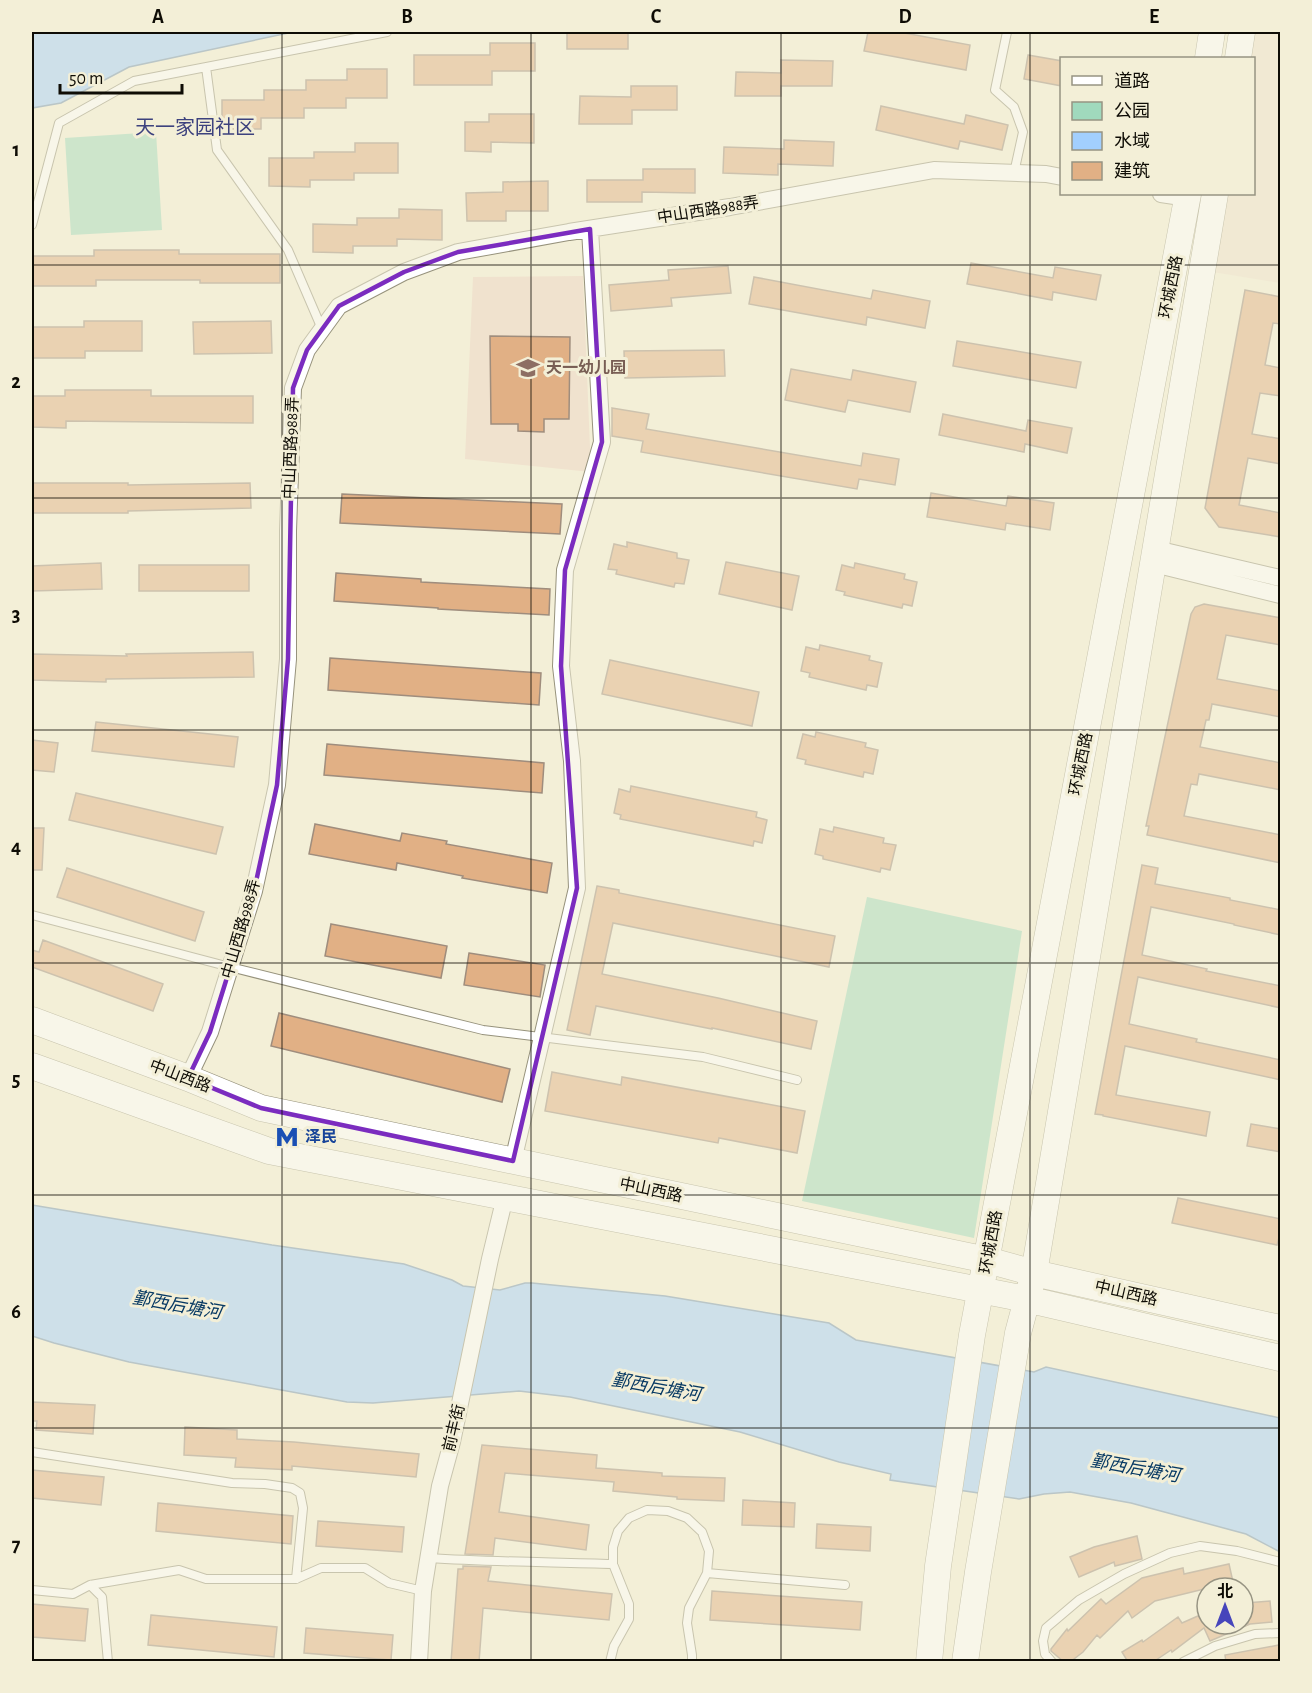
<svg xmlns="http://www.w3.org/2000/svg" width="1312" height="1693" font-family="'Alegreya Sans','Noto Sans SC',sans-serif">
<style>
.education{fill:#f0e2ce}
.green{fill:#a0d9bd}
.water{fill:#a2cffe;stroke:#7694b3;stroke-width:1.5}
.building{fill:#e1b085;stroke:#9f8d7d;stroke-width:1.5}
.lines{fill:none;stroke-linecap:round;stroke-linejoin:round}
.service-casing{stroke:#96927c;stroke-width:10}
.minor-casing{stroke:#96927c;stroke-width:18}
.primary-casing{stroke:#96927c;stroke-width:27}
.service{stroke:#fff;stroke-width:8}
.minor{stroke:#fff;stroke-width:16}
.primary{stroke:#fff;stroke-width:26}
.marked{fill:none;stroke:#7b2cbf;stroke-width:4.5;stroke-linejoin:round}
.grid{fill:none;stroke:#0e0c05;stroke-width:1.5;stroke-opacity:0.55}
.labels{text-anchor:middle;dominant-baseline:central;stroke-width:6;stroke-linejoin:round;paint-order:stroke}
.street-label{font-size:16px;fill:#0e0c05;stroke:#f3efd7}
.education-label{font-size:16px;font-weight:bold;fill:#785e54;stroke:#f3efd7;text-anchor:start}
.transit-label{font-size:16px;font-weight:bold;fill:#164399;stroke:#f3efd7;text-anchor:start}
.water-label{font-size:18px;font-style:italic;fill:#073963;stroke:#f3efd7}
.quarter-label{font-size:20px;fill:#3d427e;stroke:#f3efd7}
.neatline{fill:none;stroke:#0e0c05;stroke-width:2}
.grid-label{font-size:20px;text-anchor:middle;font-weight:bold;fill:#0e0c05}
</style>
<rect width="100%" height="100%" fill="#f3efd7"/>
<path class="education" d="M1253,32H1280V283L1213,272L1226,194H1254V58H1248Z
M583,276L591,472L465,459L473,277Z"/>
<path class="green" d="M156,132L162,230L71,235L65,138Z
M867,897L1022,931L974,1238L802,1201Z"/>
<path class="water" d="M32,32H293L129,67L61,103L32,108Z
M32,1205L272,1245L404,1264L452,1280L463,1286L500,1290L525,1283H532L665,1296L829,1323L856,1340L1034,1372L1046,1367L1280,1418V1552L1246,1534L1131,1503L1070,1492L1044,1494L1019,1499L890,1480L891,1474L839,1462L740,1432L570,1397L519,1391L373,1403L347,1402L129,1362L54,1343L32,1336Z"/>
<path class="building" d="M567,32H628V49H567Z
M868,32H899L970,45L966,70L864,51Z
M490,43H535V71H492V85H414V55H490Z
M1028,55L1062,61V86L1024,79Z
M781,60L833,61L832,86H781V96H735L736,72L781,73Z
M347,69H387V98H346V108H304V118H261V129H222V100H264V90H306V80H347Z
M631,86H677V110H632V124H579L580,96L631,97Z
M881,106L964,124L966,115L1008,125L1002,150L960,141L958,149L876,130Z
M489,114H534V143L491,142V152L465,151V122H489Z
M784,140L834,142L833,166L778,164V175L723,173L724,147L784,149Z
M355,143H398V173H354V180H310V187L269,186V158H314V152H355Z
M643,169H695V193L642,192V202H587V180H643Z
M548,181V211H506V221H467L466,193L503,192V182Z
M399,209L442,210V240L397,239V246H353V253L313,252V224L357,225V218H399Z
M94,250H179V254H280V283H200V280H96V286H32V256H94Z
M971,263L1053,278L1055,267L1101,275L1096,300L1053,292L1052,300L967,284Z
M728,266L731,293L671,298L672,306L611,311L609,285L669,280L668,270Z
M754,277L871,299L873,290L930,301L925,328L867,317L866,325L749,304Z
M1245,290L1281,297V324L1273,323L1265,365L1281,368V396L1260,393L1252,434L1281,439V464L1248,458L1239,505L1281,513V537L1219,527L1205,508Z
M84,321H142V351H85V358H32V327H84Z
M271,321L272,353L194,354L193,322Z
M490,336L570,337L569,419H544V432L518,431V424H491Z
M957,341L1081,362L1076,388L953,366Z
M724,350L725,376L625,378L624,351Z
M791,369L851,380L853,370L916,382L910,412L848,400L845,412L785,400Z
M65,390H151V396H253V423L66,421V428L32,427V396H65Z
M612,408L649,414L646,429L861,466L863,453L899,459L895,485L859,479L857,489L641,452L643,441L612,436Z
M943,414L1026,431L1028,420L1072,428L1067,453L1025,444L1024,452L939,435Z
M32,483H128V485L250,483L251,508L128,511V513H32Z
M931,493L1006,506L1008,496L1054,503L1050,530L1006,523L1005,530L927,517Z
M342,494L562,504L560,534L340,523Z
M627,542L677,553V558L689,560L684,584L675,583L674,587L616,574L617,570L608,569L614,544L627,547Z
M726,562L799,576L792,610L719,594Z
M101,563L102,589L32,591V566Z
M855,563L905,574L904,579L917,582L912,606L903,604L902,608L844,595L845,592L836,590L842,565L854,568Z
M139,565H249V591H139Z
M336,573L421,579V582L550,589L549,615L438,609V608L334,601Z
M1204,604L1281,618V645L1226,635L1217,679L1281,691V717L1212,704L1209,720H1206L1200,747L1281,763V790L1199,774L1197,785L1191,784L1184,816L1281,835V863L1147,835L1149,826H1146L1191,614L1195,607Z
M820,645L870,656L869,660L882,663L877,687L867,685L866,690L809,677L810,673L801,671L806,647L819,650Z
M253,652L254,677L106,679V682L32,680V654L127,656L126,654Z
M330,658L541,673L539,705L328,690Z
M610,660L759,692L752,726L602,694Z
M96,722L238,737L234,767L92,751Z
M816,732L866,743L865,747L878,750L873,774L864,772L863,777L805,764L806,760L797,758L803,734L815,737Z
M32,740L58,743L54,772L32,770Z
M327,744L544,763L542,793L324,775Z
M631,786L757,812L756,817L767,820L762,843L754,841L753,846L620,819L621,815L614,813L619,789L630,792Z
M76,793L223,827L216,854L69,820Z
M315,824L400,841L402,833L447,841L446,844L552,863L547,893L462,878L463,876L397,863L396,870L309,854Z
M834,827L884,838L883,843L896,845L890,870L881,868L880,872L823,859V856L815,854L820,829L833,832Z
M32,828H44L42,870H32Z
M1142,865L1158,868L1155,884L1230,898V900L1281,910V935L1234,925V924L1151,907L1142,955L1207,969L1206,971L1281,986V1008L1138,977L1129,1024L1197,1039L1196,1042L1281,1060V1080L1125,1046L1116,1095L1210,1112L1206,1136L1103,1116V1115L1095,1114Z
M67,868L204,912L195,941L57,897Z
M597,886L619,890V893L835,936L829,967L613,923L602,974L718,998L817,1021L811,1049L712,1028V1029L596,1006L590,1035L567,1030Z
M331,924L447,946L441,978L325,956Z
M43,940L163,984L153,1011L32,967V950L39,952Z
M469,953L545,965L540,997L464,985Z
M279,1013L510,1069L502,1102L271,1046Z
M552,1072L621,1085L622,1077L805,1111L797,1153L719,1138L718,1143L545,1111Z
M1251,1124L1281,1129V1152L1247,1146Z
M1178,1198L1281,1219V1230L1277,1245L1172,1223Z
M32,1402L95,1405L93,1434L36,1430L37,1421H32Z
M185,1427L237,1430V1439L294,1442L419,1454L416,1477L292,1466V1470L235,1467L236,1458L184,1455Z
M482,1445L597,1455L596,1468L662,1473V1476L725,1478L724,1501L677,1499V1497L613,1491L614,1482L505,1473L499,1512L589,1525L586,1550L495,1538L493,1555L465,1554Z
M32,1470L104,1477L101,1505L32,1498Z
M743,1500L795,1503L794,1527L742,1525Z
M158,1503L293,1516L291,1544L156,1531Z
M318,1521L404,1527L402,1552L316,1546Z
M817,1524L871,1527L870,1551L816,1548Z
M1137,1536L1142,1559L1115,1566L1114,1562L1079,1577L1070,1557L1094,1547Z
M1229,1564L1233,1582L1155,1601L1132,1618L1128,1611L1100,1638L1097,1635L1083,1652L1070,1662H1064L1051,1651V1649L1067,1629L1068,1631L1101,1599L1106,1604L1142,1578L1183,1568L1184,1574Z
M463,1566L491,1567L488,1581L612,1594L609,1620L483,1608L479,1662H451L458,1569H463Z
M712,1591L862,1602L860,1630L710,1620Z
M1270,1601L1272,1622L1250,1624L1210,1641L1204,1628L1172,1652L1171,1650L1153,1662H1128L1122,1652L1142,1640L1143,1642L1178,1617L1182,1623L1207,1612V1624H1248L1246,1603Z
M32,1604L88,1609L85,1641L32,1637Z
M151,1615L277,1627L274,1657L148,1645Z
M306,1628L393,1635L391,1660L304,1653Z
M1279,1645L1281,1662H1226L1225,1655Z"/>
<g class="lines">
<g class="service-casing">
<path id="service" d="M1007,32L995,90L1014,107L1023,132L1014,173
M206,67L217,150L288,250L322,329
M32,225L59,123L134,81L387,32
M32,915L230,967L483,1030L703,1057L797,1080
M32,1452L232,1483L265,1484L292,1488L300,1493L303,1508L296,1579
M429,1558C490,1562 551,1562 613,1564
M707,1573L845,1585
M32,1590L73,1594L90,1585
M108,1662L102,1597L90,1585L179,1570L206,1579H296L321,1568H365L389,1583L423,1591
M610,1662L614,1646L629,1619V1604L613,1564V1547L618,1531L629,1518L647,1510L668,1511L687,1518L702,1532L709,1551L707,1573L689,1608L687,1623L692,1655V1662
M1052,1662L1045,1654L1043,1641L1046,1628L1079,1600L1124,1574L1170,1553L1200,1546L1237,1551L1280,1562
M1183,1662L1215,1646L1255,1634L1280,1633"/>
</g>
<g class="minor-casing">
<path id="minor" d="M1161,194L1188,198
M1156,549L1280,578
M1154,564L1280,595
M188,1078L210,1032L254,891L277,785L288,659V531L293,388L307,350L339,306L404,272L458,252L569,232L730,207L934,170L1046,174L1062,177
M513,1161L577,888L572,761L561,666L565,570L602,442L590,229
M419,1662L423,1591L440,1486L452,1442L490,1259L505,1197"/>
</g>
<g class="primary-casing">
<path id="primary" d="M1208,58L1212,32
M1238,58L1242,32
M32,1020L188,1078L261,1108L987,1260L1034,1273L1280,1328
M32,1066L269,1151L1026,1299L1280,1358
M929,1662L938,1566L972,1335L1188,194
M965,1662L978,1572L1018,1333L1034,1273L1215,194"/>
</g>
<use href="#service" class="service"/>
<use href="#minor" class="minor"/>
<use href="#primary" class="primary"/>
</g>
<path d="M0 0H1312V1693H0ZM590,229L602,442L565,570L561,666L577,888L513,1161L261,1108L188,1078L210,1032L254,891L277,785L288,659L293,388L307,350L339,306L404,272L458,252Z" fill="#f3efd7" fill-opacity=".55" fill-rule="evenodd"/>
<path class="marked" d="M590,229L602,442L565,570L561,666L577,888L513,1161L261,1108L188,1078L210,1032L254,891L277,785L288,659L293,388L307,350L339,306L404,272L458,252Z"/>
<path class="grid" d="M282,32V1662M531,32V1662M781,32V1662M1030,32V1662M32,265H1280M32,498H1280M32,730H1280M32,963H1280M32,1195H1280M32,1428H1280"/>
<defs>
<g id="school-bare" transform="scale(1.8)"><path d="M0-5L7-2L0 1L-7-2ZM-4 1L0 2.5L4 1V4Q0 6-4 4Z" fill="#8d6e63" stroke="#f3efd7" stroke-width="2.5" paint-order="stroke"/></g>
<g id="metro-bare" transform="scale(1.8)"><path d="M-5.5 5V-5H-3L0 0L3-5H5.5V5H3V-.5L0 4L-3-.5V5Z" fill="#1a4fb4" stroke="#f3efd7" stroke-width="2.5" paint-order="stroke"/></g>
</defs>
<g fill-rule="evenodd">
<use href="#school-bare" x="528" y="368"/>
<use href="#metro-bare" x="287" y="1137"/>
</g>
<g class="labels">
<g class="street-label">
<text transform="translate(708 210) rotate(-9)">中山西路988弄</text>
<text transform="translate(1171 287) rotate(-79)">环城西路</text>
<text transform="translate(291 448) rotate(-88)">中山西路988弄</text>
<text transform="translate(1081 764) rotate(-79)">环城西路</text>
<text transform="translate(241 929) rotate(-74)">中山西路988弄</text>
<text transform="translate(180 1076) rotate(21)">中山西路</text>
<text transform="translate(651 1190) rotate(12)">中山西路</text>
<text transform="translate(991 1242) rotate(-80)">环城西路</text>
<text transform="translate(1126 1293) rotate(13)">中山西路</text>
<text transform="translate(454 1428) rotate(-77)">前丰街</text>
</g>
<g class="education-label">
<text x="546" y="368">天一幼儿园</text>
</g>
<g class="transit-label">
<text x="305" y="1137">泽民</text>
</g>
<g class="water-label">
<text transform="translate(177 1306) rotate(10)">鄞西后塘河</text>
<text transform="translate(656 1388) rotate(10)">鄞西后塘河</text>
<text transform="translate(1135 1469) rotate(10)">鄞西后塘河</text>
</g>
<g class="quarter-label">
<text x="195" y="128">天一家园社区</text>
</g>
</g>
<rect width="1312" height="1693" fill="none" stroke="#f3efd7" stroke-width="66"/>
<rect x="1060" y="57" width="195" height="138" fill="#f3efd7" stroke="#979483" stroke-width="1.5"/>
<rect x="1072" y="76" width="30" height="9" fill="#ffffff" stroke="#979483" stroke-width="1.5"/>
<text x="1114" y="87" font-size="18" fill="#0e0c05">道路</text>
<rect x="1072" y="102" width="30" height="18" fill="#a0d9bd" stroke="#979483" stroke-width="1.5"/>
<text x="1114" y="117" font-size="18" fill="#0e0c05">公园</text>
<rect x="1072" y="132" width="30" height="18" fill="#a2cffe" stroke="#979483" stroke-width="1.5"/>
<text x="1114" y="147" font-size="18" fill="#0e0c05">水域</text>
<rect x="1072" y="162" width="30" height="18" fill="#e1b085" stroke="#979483" stroke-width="1.5"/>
<text x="1114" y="177" font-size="18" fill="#0e0c05">建筑</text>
<g transform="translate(1225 1606)"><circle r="28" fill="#f3efd7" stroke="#979483" stroke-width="1.5"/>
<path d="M0-4.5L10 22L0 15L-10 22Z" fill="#4645bb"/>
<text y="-9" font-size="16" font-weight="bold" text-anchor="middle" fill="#0e0c05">北</text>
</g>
<path d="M60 84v9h122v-9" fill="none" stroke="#0e0c05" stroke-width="3"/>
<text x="69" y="84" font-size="18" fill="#0e0c05" stroke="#f3efd7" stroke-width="4.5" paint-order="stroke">50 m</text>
<rect x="33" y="33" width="1246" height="1627" class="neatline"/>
<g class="grid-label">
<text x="158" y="23">A</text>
<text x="407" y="23">B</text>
<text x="656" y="23">C</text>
<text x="905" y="23">D</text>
<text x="1154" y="23">E</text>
<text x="16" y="156">1</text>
<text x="16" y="388">2</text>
<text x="16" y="621">3</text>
<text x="16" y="853">4</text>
<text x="16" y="1086">5</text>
<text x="16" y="1318">6</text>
<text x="16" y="1551">7</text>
</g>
</svg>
